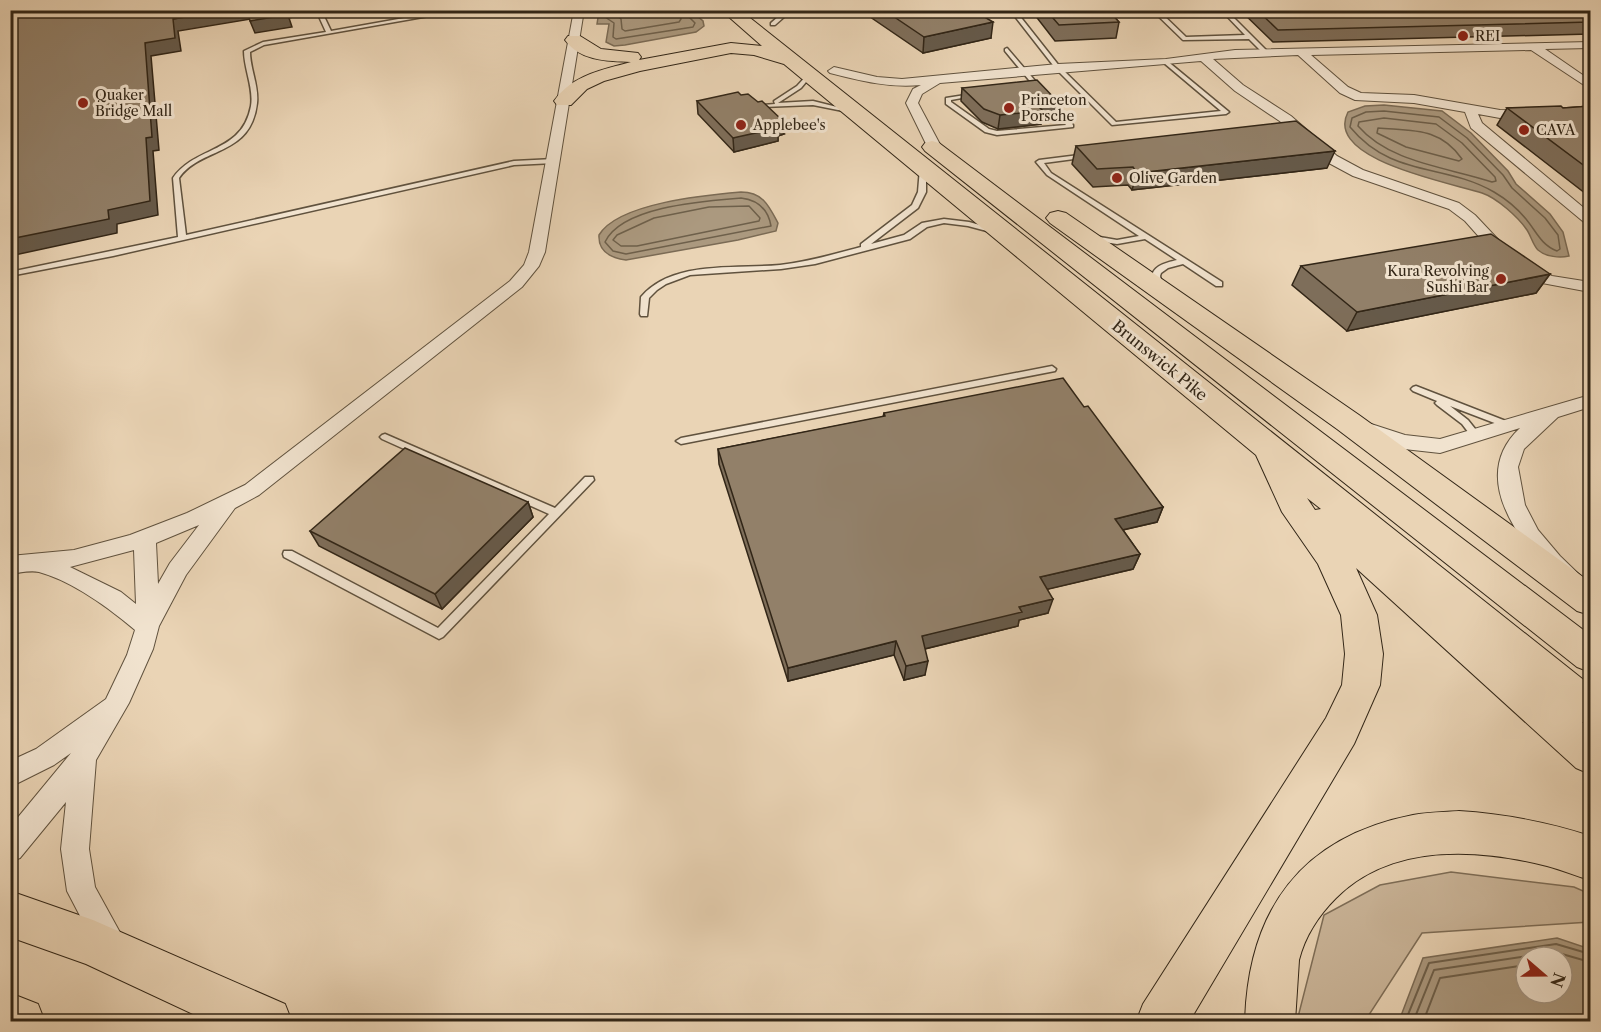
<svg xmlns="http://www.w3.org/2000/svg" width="1601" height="1032" font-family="'Libre Caslon Text',serif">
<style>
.green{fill:#cbb69a;stroke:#7e6e58;stroke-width:1.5}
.water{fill:#ab997f;stroke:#7b6b55;stroke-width:1.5;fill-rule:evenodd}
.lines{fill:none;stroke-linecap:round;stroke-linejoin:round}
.shore-far1{stroke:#6e604b;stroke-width:1.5}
.shore{stroke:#6e604b;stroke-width:2}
.service-casing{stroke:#60523e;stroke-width:3}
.minor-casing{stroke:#60523e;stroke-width:2}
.primary-casing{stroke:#322617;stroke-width:2}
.trunk-casing{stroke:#322617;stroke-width:2}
.service{fill:#f1e3cf;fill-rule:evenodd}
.minor{fill:#f1e3cf;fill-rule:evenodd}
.primary{fill:#ead4b5;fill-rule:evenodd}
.trunk{fill:#ead4b5;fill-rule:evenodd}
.wall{fill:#7e6e5a;stroke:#322617;stroke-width:1.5}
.shaded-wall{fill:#665a4a;stroke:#322617;stroke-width:1.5}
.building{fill:#928069;stroke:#322617;stroke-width:1.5}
.poi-dot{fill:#8f2418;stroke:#f1e3cf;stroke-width:2}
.labels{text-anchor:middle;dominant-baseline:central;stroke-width:6;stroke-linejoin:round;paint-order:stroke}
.far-poi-label{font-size:14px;fill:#322617;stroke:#f1e3cf;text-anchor:start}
.street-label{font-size:16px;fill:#322617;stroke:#f1e3cf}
</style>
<rect width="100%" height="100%" fill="#ead4b5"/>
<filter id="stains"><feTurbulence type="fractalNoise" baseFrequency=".00333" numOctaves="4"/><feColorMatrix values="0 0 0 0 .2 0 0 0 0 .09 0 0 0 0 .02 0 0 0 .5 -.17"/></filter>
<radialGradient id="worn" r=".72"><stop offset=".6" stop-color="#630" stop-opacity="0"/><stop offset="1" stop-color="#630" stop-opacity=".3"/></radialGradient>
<path class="green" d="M1451,872L1574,887L1590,894V922L1422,933L1365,1021H1297L1324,915L1380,885Z"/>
<path class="water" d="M690,10L703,21L704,26L696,32L625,45L614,46L606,42L609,24H597L599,11Z
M1384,105L1442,111L1471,133L1508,171L1516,184L1550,214L1563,232L1569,256C1560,258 1546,257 1538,250C1533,245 1531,236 1527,230C1518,217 1497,198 1482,193C1452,183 1323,160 1348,112L1365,106Z
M741,192C763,192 769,206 778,223L776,231L738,240L626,260C611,258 598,252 599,235C618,203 706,195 741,192Z
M1557,938L1590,949V1021H1399L1423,958ZM1526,957H1562V993H1526Z"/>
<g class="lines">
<path class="shore-far1" d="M605,10V17L614,23L613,37L616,39L693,27L695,23L688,16L687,10
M613,10L621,19L622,29L625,31L679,22L681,19L679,10
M1384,111L1439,117L1467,138L1503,175L1512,188L1545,218L1558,235L1560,249L1557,251C1541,245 1536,231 1526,219C1517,208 1506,199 1494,192C1444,163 1392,178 1350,127L1352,118L1366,112Z
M1384,118L1436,124L1462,143L1495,177L1496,181L1492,182C1447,167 1390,163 1358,126L1359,122Z
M1378,128C1412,131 1440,127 1462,159L1459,161L1406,147L1377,133Z
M741,198C758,200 768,209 771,226L626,254L613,251L605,242C622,206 705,201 741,198Z
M749,206L760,218L759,221L637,246H621L613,240L617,235L654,218L709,207Z"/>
<path class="shore" d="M1405,1022L1429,963L1556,944L1590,954
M1413,1022L1434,970L1555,952L1590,962
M1423,1022L1440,978L1526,965"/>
<g class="service-casing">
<path id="service" d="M316,10H321L331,31L449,10H463L264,45L250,52C250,69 259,86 257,103C251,157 202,146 179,178L186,235L514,161L554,159L557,161L554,163L514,165L113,256L10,276V272L178,237L173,178C196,145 242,154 251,106C254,88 244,69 244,51L263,42L326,32Z
M786,10H792L775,25H771V23Z
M848,10H854L856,12L853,14Z
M1010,10H1015L1060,67L1116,122L1221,111L1164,63V61L1166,60L1229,112L1226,114L1112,125L1056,69Z
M1152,10H1158L1186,37L1245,35L1221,10H1226L1268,52L1263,53L1249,39L1183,40Z
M1007,48L1073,125V127L997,135L985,132L946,104V98L978,93V95L951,100V102L989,129L997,131L1066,125L1005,51V49Z
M808,74L811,76L801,88L778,103L813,101L853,111V113L813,105L763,107V105L775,104L774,101L797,86Z
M1087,154L1090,156L1089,157L1044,163L1051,173L1222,282V286H1216L1183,264L1168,268L1161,273L1160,276L1163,287L1162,289H1156C1145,269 1160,264 1177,260L1145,239L1117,244L1091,240L1090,238L1094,236L1117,240L1139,236L1047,175L1036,162L1039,160Z
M923,166L926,168V192L918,208L871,244L904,235L922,223L944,219L969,222L998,230V234L968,226L944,223L927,227L910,239L815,264L781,269L690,275L666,284L657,290L649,298L647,316H641L640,314L641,297C672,260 736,269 780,265C808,262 834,254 861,247V244L912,205L918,192L920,168Z
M1052,366L1056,369L1055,371L681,444L676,441L681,438Z
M1416,386L1511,423L1513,425L1511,427H1505L1450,406L1468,420L1480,435L1475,438L1472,437L1462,424L1437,405L1435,403L1437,401L1413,391L1411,389L1413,387Z
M385,434L555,508L585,477H593L594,480L443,637L439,639L284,557L283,554L284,551H292L438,628L549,514L382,439L380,437L382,435Z"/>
</g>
<g class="minor-casing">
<path id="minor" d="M574,10H584L545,252L539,266L522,287L259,495L235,508L186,575L159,626L153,649L129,703L96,760L89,849L95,887L128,947L124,958L113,962L102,958L67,891L61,849L66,802L20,858L10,862V827L71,753L54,765L10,787V761L36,749L106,699L127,655L135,630C109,608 72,581 39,572C30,570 19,573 10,574V556L74,550L130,535L187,513L245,485L510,281L524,265L529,252ZM199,525L170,563L158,584L156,543ZM134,550L136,604L121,592L70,567Z
M1590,42V48L1545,49L1590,80V89L1531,50L1311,55L1348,87L1361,93L1414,95L1500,110L1590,112V120L1500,118L1478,114L1482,123L1590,213V224L1585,223L1471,128L1465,112L1414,103L1355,100L1340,93L1298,55L1213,59L1243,85L1291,116L1337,156L1363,170L1459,203L1475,215L1508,250L1530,267L1552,276L1590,282V292L1542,283L1519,273L1497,257L1465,221L1449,209L1353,176L1327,162L1281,122L1235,91L1201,61L940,83L922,94L918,103L943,150L936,154L929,150L906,103L913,89L921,85C889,88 861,81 830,73L828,71L834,67L877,77L902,79L1058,64L1166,59L1235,50Z
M1590,395V407L1558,417L1524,449L1518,467L1525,505L1538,530L1560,556L1590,585V607L1582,604C1539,565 1459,485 1520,428L1440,453L1404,449L1358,434L1355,429L1358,424L1365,422L1405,435L1440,439Z"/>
</g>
<g class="primary-casing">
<path id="primary" d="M10,891L93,920L285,1004L292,1022H210L86,964L10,937Z
M10,993L38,1004L45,1022H10Z"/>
</g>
<g class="trunk-casing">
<path id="trunk" d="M721,10H740L1590,685V725L1582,722L1590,730V774L1576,768L1356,568L1377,615L1383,654L1380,685L1354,744L1189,1022H1136L1143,1004L1326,718L1342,685L1345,654L1341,615L1318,564L1282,512L1256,455L784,64L754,55L731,53L640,71L604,81L587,89L571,105H557L554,101C572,75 602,70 631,62C607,61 580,61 565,40L568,36H580L601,49L638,53L641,57L639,60L731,43L762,46ZM1307,498L1321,509L1315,510Z
M932,141L939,143L1590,635V672L1577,667L925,151L922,147L925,143Z
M1058,211L1066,213L1359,415L1590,582V615L1577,611L1337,429L1050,223L1046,218L1050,213Z
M1459,811C1505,814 1547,822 1590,836V880C1576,876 1562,870 1547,866C1477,848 1391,843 1336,898C1319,915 1305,936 1299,960L1295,1022H1245C1248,910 1301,837 1413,815C1428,812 1444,812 1459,811Z"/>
</g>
<use href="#service" class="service"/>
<use href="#minor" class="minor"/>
<use href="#primary" class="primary"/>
<use href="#trunk" class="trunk"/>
</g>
<path class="wall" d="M860,10H973L991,38L923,53Z
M1031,10H1108L1119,22L1116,38L1055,41Z
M1240,10H1590V34L1273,42Z
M962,88L1059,103L1056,117L1042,118L1041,124L998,129L982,122L961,101Z
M697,101L784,134L778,136V141L734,152L698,114Z
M1590,106V197L1497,125L1507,108H1563Z
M1076,146L1327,168L1132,190L1128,185L1093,187L1072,164Z
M1301,266L1550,274L1536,293L1347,331L1292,285Z
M1084,407L1163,507L1157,522L1123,530L1140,554L1133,569L1047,589L1048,613L1019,620L1018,626L925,649V675L904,680L894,655L788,681L719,464L718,449L883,417L884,413Z
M528,502L533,517L442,609L319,546L310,531Z"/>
<path class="shaded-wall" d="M228,10H248L251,19L178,31L181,51L151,56L159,150L153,151L158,215L117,224V233L10,256V239L108,210L146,138L145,43L173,19Z
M286,10H295L297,16L289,18L292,27L255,33L250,21Z
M993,22L991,38L923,53L924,37Z
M1059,103L1056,117L1042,118L1041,124L998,129L1000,115L1038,106Z
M783,121L784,134L778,136V141L734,152L733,138L773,123Z
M1335,151L1327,168L1132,190L1137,173Z
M1550,274L1536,293L1347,331L1357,312Z
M528,502L533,517L442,609L435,594Z
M1163,507L1157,522L1109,533L1115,519Z
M1140,554L1133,569L1036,592L1040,577Z
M1053,599L1048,613L1019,620L1018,626L920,650L922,636L1019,607Z
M896,641L894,655L788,681V668Z
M928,661L925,675L904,680L906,666Z"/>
<path class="building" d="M10,10H228L173,19L175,38L145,43L152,137L146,138L150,201L108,210L109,219L10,239Z
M247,10H286L287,15L250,21Z
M884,10H973L993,22L924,37Z
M1046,10H1108L1119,22L1059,25Z
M1257,10H1590V22L1278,30Z
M1037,80L1059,103L1038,106L1043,111L1000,115L984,109L962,88Z
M738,92L741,95L748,94L758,102L762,101L783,121L773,123L778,128L733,138L697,101Z
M1561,106L1563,108L1590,106V170L1507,108Z
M1296,121L1335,151L1137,173L1133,167L1097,169L1076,146Z
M1491,234L1550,274L1357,312L1301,266Z
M1063,378L1084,407L1088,406L1163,507L1115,519L1140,554L1040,577L1053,599L1019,607L1022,612L922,636L928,661L906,666L896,641L788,668L718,449L885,416L884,413Z
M405,448L528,502L435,594L310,531Z"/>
<g class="poi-dot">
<circle cx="1463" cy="36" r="6"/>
<circle cx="83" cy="103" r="6"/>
<circle cx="1009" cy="108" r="6"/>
<circle cx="741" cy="125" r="6"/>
<circle cx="1524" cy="130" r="6"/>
<circle cx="1117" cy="178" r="6"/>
<circle cx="1501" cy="279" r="6"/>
</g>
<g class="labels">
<g class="far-poi-label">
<text x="1475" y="36">REI</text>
<text x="95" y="95">Quaker<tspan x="95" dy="16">Bridge Mall</tspan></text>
<text x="1021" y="100">Princeton<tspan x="1021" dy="16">Porsche</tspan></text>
<text x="753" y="125">Applebee's</text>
<text x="1536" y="130">CAVA</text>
<text x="1129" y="178">Olive Garden</text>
<text x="1489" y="271" text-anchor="end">Kura Revolving<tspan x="1489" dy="16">Sushi Bar</tspan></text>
</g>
<g class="street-label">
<text transform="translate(1160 360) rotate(39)">Brunswick Pike</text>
</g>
</g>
<rect width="1601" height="1032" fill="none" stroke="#ead4b5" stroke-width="36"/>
<rect x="12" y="12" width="1577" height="1008" fill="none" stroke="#322617" stroke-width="3"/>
<rect x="18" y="18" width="1565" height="996" fill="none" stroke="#322617" stroke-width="1.5"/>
<g transform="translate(1544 975) rotate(110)"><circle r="28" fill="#f1e3cf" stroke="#a59785" stroke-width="1.5"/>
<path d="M0-4.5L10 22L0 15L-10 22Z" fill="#8f2418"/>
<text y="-9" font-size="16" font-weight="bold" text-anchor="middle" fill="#322617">N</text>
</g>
<rect width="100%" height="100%" filter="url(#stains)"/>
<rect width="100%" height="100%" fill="url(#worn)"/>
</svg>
